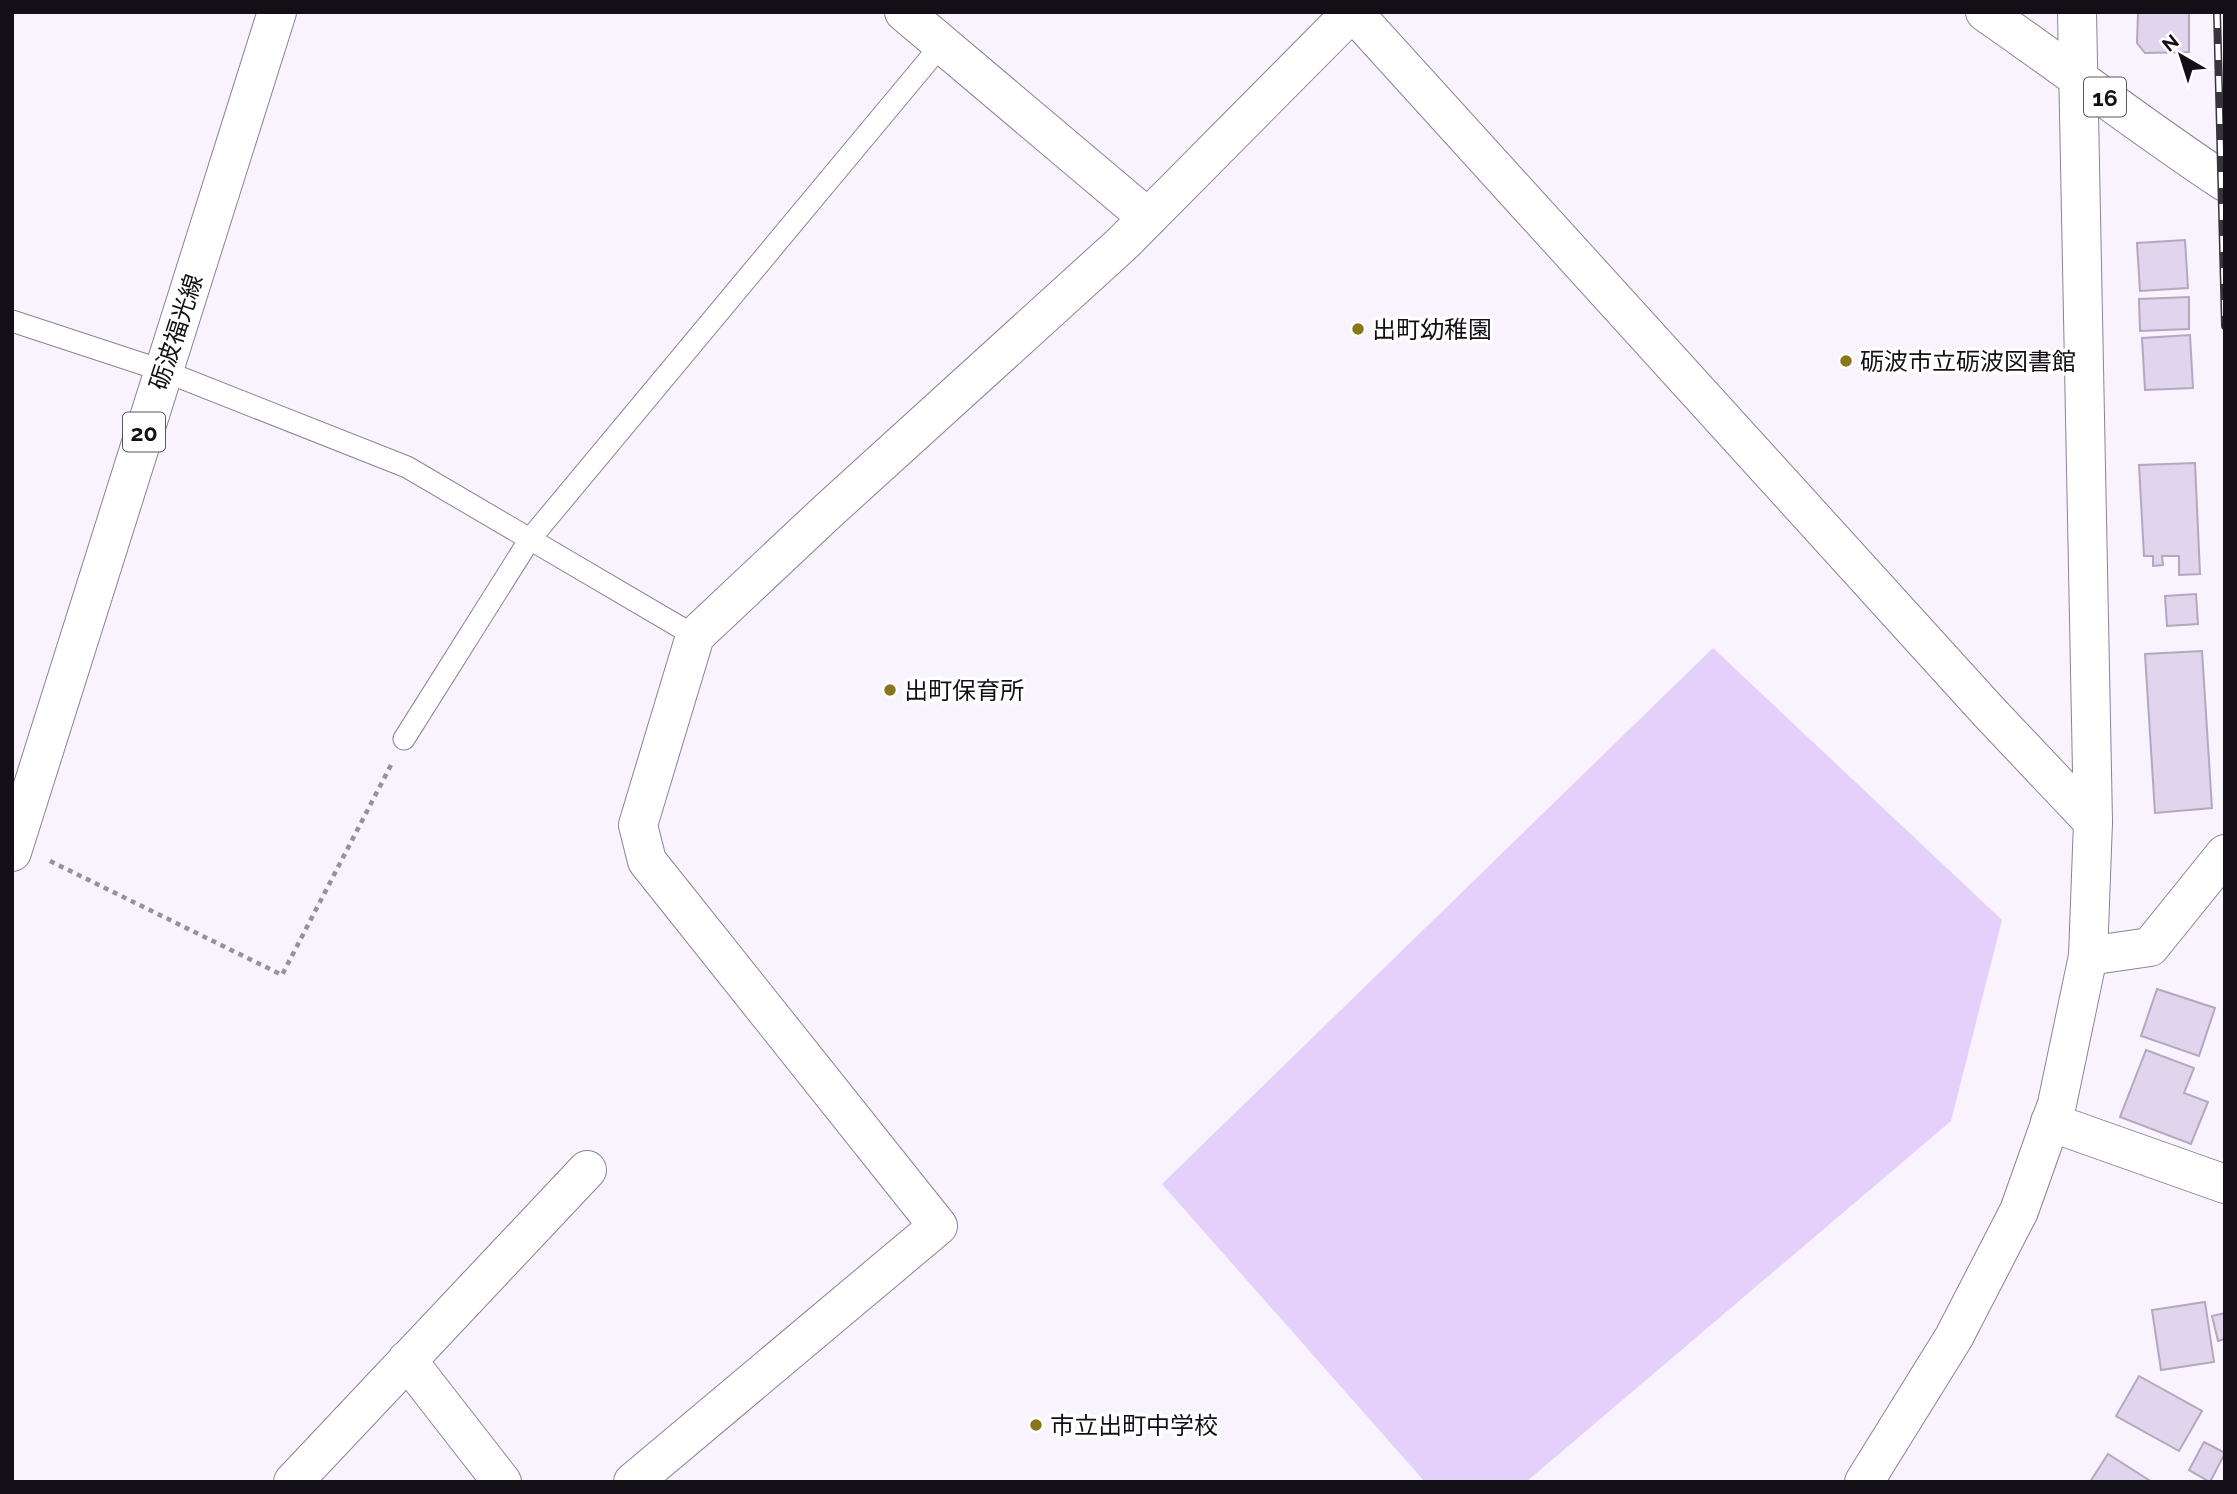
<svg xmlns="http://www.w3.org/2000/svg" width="2237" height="1494" font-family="Raleway,'Noto Sans JP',sans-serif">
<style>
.green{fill:#e4d0fa}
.building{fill:#e0d5ed;stroke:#b3a8bf;stroke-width:2}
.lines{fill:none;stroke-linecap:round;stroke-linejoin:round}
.service-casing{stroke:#8c8298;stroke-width:23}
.minor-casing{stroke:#8c8298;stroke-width:40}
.tertiary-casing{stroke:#8c8298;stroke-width:40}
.primary-casing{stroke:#8c8298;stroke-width:40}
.path{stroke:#96919b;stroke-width:4.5;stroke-dasharray:5 5;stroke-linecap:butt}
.service{stroke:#fff;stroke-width:21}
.minor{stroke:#fff;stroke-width:38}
.tertiary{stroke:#fff;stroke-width:38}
.primary{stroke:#fff;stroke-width:38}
.rail-casing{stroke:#38343c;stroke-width:8}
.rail{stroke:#fff;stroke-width:5;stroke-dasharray:16;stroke-linecap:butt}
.poi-dot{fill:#89761a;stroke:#fff;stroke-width:2.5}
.labels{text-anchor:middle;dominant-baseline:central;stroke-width:7;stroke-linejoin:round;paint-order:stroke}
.shield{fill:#fff;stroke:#5a575d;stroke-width:2}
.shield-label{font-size:23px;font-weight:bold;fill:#130f17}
.poi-label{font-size:24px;fill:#130f17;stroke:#fff;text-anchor:start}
.street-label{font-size:24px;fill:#130f17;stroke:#fff}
</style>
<rect width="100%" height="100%" fill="#f8f3fd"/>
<path class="green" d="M1713,648L2002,920L1951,1121L1526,1482H1425L1162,1184Z"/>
<path class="building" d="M2138,12H2189V52L2145,53L2137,43Z
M2185,240L2188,288L2140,291L2137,243Z
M2189,297V329L2140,331L2139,299Z
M2190,335L2193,388L2145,390L2142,338Z
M2195,463L2200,574L2179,575V556H2162L2163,565L2153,566V556H2144L2139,465Z
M2196,594L2198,624L2167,626L2165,596Z
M2202,651L2212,808L2155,813L2145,654Z
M2157,989L2215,1008L2199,1056L2141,1036Z
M2146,1050L2194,1068L2184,1093L2208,1102L2191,1144L2120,1117Z
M2205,1302L2214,1362L2161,1370L2152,1310Z
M2225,1313V1339L2218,1341L2212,1316Z
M2139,1376L2202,1411L2179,1451L2116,1416Z
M2204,1442L2225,1453L2210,1482L2189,1470Z
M2108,1454L2152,1482H2090Z"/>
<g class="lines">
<g class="service-casing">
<path id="service" d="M12,321L164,371L407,467L695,636
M404,739L530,539L942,44"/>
</g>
<g class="minor-casing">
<path id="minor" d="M904,12L1148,218
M1353,12L1989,712L2093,822
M2088,956L2150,947L2225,854
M2050,1122L2225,1184
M407,1360L502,1482
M293,1482L587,1170
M633,1482L938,1226L647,861L638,825L695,636L828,511L1123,243L1352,12"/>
</g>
<g class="tertiary-casing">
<path id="tertiary" d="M1864,1482L1954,1337L2019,1211L2057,1104L2088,956L2093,822L2077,12"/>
</g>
<g class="primary-casing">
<path id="primary" d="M1985,12C2066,68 2143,128 2225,182
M12,852L277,12"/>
</g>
<path class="path" d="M50,861L282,975L391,765"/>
<use href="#service" class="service"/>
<use href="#minor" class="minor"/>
<use href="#tertiary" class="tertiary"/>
<use href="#primary" class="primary"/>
<g class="rail-casing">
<path id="rail" d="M2217,12L2225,326"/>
</g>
<use href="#rail" class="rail"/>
</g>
<g class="poi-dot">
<circle cx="1358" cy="329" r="7"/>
<circle cx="1846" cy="361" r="7"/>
<circle cx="890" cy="690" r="7"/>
<circle cx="1036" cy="1425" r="7"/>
</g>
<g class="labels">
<g class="shield">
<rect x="2084" y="77.5" width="42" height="39" rx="5"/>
<rect x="123" y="412.5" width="42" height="39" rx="5"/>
</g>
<g class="shield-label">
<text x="2105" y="97">16</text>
<text x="144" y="432">20</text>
</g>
<g class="poi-label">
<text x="1372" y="329">出町幼稚園</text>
<text x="1860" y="361">砺波市立砺波図書館</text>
<text x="904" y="690">出町保育所</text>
<text x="1050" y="1425">市立出町中学校</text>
</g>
<g class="street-label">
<text transform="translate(176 332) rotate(-72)">砺波福光線</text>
</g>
</g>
<rect width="2237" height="1494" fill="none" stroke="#130f17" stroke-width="28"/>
<g transform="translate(2181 56) rotate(321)" stroke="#ffffff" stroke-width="5" paint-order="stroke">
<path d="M0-5L12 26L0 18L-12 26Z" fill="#130f17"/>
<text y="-10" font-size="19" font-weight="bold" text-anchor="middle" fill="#130f17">N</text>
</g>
</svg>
